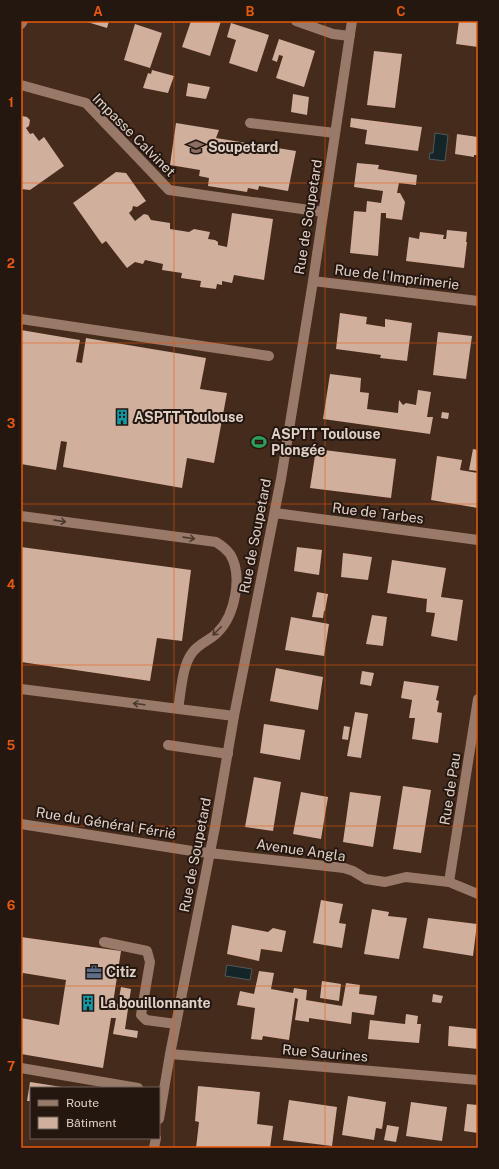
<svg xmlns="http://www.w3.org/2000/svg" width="499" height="1169" font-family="'Public Sans',sans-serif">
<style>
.water{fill:#142529;stroke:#515858}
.building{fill:#d0af9c}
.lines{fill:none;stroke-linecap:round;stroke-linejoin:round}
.lane{stroke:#997a69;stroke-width:10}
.street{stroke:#997a69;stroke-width:10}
.oneway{stroke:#4c3a2f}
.grid{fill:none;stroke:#e8590c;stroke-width:1;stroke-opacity:0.55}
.labels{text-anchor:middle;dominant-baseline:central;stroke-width:4;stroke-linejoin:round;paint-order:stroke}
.street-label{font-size:14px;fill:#e0cfc5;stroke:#231710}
.poi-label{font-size:14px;font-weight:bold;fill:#e0cfc5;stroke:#231710;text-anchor:start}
.neatline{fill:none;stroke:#e8590c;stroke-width:1.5}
.grid-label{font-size:13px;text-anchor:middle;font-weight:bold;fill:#e8590c}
</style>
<rect width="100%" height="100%" fill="#452b1c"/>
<path class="water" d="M435,133L448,135L445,161L429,159L430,153H433Z
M227,965L252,969L250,980L225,976Z"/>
<path class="building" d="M84,21H109L107,28Z
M191,21H221L210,56L182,47Z
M459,21H478V47L456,44Z
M231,23L269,35L257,72L229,63L236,40L227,37Z
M135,24L162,33L150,68L124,60Z
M279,39L315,51L304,87L276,78L283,56L279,55L277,62L272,60Z
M374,51L402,54L395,108L367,105Z
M152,70L174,76L168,93L143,88L148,73L151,74Z
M188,83L210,87L206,99L186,96Z
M293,94L309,97L307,115L291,112Z
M22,116L27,117L30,120L29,126L26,128L30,134L33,133L39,141L44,137L64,166L30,190L21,189V117Z
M351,118L422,127L418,151L365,144L367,130L350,127Z
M176,123L219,130L216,138L296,151L288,191L259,186L258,190L248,188L247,192L208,186L209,178L199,176L200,170L170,165Z
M457,134L478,137V155H474V157L455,154Z
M357,163L379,165L378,169L417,175L416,185L399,183L397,193H400L405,202L402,220L386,218V213H381L378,256L350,253L354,211L366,212L367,201L381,203L383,191L354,187Z
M116,172L126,173L146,201L137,207L133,206L132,210L129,213L135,221L144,214L148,215L151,220L170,223V229L189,232L194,229L210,232L208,239L215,240L218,242V245L227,247L232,213L273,219L264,280L234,275L232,283L222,281V285L217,284L216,289L200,287L201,281L181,278L182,273L162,270L163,264L145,260L143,264L135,262L127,268L106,241L102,244L73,203Z
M447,230L467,232L466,242H467L464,268L406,261L409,237L419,239L420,232L444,235L443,239H446Z
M340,313L367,317L366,324L385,327V319L412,323L407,361L380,358L381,355L336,349Z
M21,330L80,340L76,362L82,363L86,338L206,358L200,389L227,393L214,463L187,458L182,488L63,467L67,442L61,441L56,470L21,464Z
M438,332L472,336L466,379L433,375Z
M330,374L361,378L360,392L369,393L367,409L398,413L399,400L403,405L406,403L416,405L418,390L431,392L427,417H433L430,434L323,419Z
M442,412L449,413L448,419L441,418Z
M316,449L396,459L391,498L310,488Z
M473,449L478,450V471L469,470Z
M437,456L462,460L460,470L478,473V508L431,500Z
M21,547L191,570L182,641L157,638L150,681L21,662Z
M297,547L322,550L319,575L294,571Z
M343,553L372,557L368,580L341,577Z
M392,560L446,568L441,597L463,600L457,641L431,636L435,613L426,612L427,599L387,593Z
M317,592L328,594L325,611H324L323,618L312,617Z
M372,615L387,617L383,646L366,644Z
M291,617L329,624L324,656L285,650Z
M276,668L323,677L318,710L270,701Z
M362,671L374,673L371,686L360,684Z
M404,681L439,686L436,700L439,701L437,712L442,713L438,743L412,739L415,718H409L412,700L401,698Z
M355,712L368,714L361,758L347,756Z
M264,724L305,730L300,760L260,753Z
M344,726L350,727L348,740L342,739Z
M254,777L281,782L273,831L245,827Z
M403,786L431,790L421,853L393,849Z
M301,792L328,797L321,839L293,834Z
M350,792L381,796L373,847L343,842Z
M321,900L343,904L339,923L346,924L342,948L313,943Z
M372,909L389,912L388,916L407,918L399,959L364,954Z
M428,918L477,924L473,956L423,948Z
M232,925L268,932L273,928L286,931L282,952L261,949L259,961L227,954Z
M21,937L121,951L113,1003L118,1004L121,987L131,989L125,1029L138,1031L137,1038L113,1034L116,1018H111L103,1068L21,1054V1018L59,1025L66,980L23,973L21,983Z
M259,971L274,973L271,989L293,993L294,988L307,990L306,1000L342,1006L346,983L360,985L359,994L377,996L374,1015L352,1012L351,1024L309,1018V1022L295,1020L298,999L295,998L289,1040L263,1036L262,1040L251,1039L255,1008L237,1005L240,991L254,994Z
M322,981L341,984L339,1001L320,998Z
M433,994L443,996L441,1003L432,1002Z
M406,1014L418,1016L417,1024H421L419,1043L368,1039L370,1020L405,1024Z
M449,1026L478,1029V1049L448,1046Z
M30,1082L62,1087V1088H31V1101H27Z
M198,1086L260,1092L257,1124L273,1126L270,1148H196L199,1122L195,1121Z
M348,1096L386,1102L382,1129L376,1128L374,1140L342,1135Z
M289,1100L337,1107L332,1146L283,1140Z
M411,1102L447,1107L442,1141L406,1136Z
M467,1104L478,1105V1133L464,1131Z
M387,1125L399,1127L396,1142L384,1140Z"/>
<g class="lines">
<path class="lane" d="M21,24L23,21
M250,123L335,133
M21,319L269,356
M21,516L216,542C221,545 226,549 230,554C243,575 235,615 218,632C211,640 199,643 192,653C182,666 181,693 178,709
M21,689L234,716
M168,745L228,754
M104,942L147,951L150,962L141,1015L146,1020L176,1024
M21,1068L138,1088"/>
<path class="street" d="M296,21L333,34L350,36
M21,85L86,103L169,190L323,212
M313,281L478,301
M275,513L478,540
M21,824L192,851L344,868L353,871L366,879L385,882L406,877L449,882L478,894
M449,882L478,699
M170,1054L478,1080
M159,1119L170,1054L215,827L234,716L281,479L313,281L352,21
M154,1148L156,1138"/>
</g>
<defs><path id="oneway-shaft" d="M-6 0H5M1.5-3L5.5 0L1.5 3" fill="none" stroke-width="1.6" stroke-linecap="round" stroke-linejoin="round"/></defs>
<g class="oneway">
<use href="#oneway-shaft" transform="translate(60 521) rotate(8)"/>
<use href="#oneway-shaft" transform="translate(189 538) rotate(8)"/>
<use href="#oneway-shaft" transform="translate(217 631) rotate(135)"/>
<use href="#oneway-shaft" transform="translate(139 704) rotate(-173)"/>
</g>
<path class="grid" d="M174,21V1148M325,21V1148M21,183H478M21,343H478M21,504H478M21,665H478M21,826H478M21,986H478"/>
<defs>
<g id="school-bare" transform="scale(1.2)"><path d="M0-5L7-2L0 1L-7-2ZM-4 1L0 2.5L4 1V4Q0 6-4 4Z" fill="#8d6e63" stroke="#231710" stroke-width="2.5" paint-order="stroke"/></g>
<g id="building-bare" transform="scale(1.2)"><path d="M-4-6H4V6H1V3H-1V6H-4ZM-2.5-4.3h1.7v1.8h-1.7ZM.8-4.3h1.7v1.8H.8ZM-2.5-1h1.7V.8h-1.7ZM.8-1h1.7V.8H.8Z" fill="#0f9aa8" stroke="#231710" stroke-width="2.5" paint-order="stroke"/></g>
<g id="stadium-bare" transform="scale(1.2)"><path d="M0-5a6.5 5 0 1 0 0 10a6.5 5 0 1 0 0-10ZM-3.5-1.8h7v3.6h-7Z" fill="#2e9e5b" stroke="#231710" stroke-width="2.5" paint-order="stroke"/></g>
<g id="office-bare" transform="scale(1.2)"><path d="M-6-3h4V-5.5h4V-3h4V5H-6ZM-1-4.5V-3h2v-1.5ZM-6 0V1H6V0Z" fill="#5c6f8a" stroke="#231710" stroke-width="2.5" paint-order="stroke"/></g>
</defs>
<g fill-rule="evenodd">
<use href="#school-bare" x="196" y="147"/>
<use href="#building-bare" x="122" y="417"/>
<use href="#stadium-bare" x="259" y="442"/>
<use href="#office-bare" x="94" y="972"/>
<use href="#building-bare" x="88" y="1003"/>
</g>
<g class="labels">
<g class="street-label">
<text transform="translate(134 135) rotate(45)">Impasse Calvinet</text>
<text transform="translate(308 217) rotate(-81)">Rue de Soupetard</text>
<text transform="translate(397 277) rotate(7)">Rue de l'Imprimerie</text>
<text transform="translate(378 513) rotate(7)">Rue de Tarbes</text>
<text transform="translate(255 536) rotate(-79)">Rue de Soupetard</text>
<text transform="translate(450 789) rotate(-81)">Rue de Pau</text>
<text transform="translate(106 823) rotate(9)">Rue du Général Férrié</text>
<text transform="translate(301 850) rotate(8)">Avenue Angla</text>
<text transform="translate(195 855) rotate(-79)">Rue de Soupetard</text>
<text transform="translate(325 1053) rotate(5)">Rue Saurines</text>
</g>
<g class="poi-label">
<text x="208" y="147">Soupetard</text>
<text x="134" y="417">ASPTT Toulouse</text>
<text x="271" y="434">ASPTT Toulouse<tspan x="271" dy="16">Plongée</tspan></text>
<text x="106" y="972">Citiz</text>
<text x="100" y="1003">La bouillonnante</text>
</g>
</g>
<rect width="499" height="1169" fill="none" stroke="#231710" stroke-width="44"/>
<rect x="30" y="1087" width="130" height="52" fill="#231710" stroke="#6f6158"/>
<rect x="38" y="1100" width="20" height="6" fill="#997a69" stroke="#6f6158"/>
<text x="66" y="1107" font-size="12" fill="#e0cfc5">Route</text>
<rect x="38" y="1117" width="20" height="12" fill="#d0af9c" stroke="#6f6158"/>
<text x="66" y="1127" font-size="12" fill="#e0cfc5">Bâtiment</text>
<rect x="22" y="22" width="455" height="1125" class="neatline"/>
<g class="grid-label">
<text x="98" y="16">A</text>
<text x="250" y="16">B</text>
<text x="401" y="16">C</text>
<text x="11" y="107">1</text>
<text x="11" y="268">2</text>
<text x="11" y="428">3</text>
<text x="11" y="589">4</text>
<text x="11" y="750">5</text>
<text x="11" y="910">6</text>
<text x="11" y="1071">7</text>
</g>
</svg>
